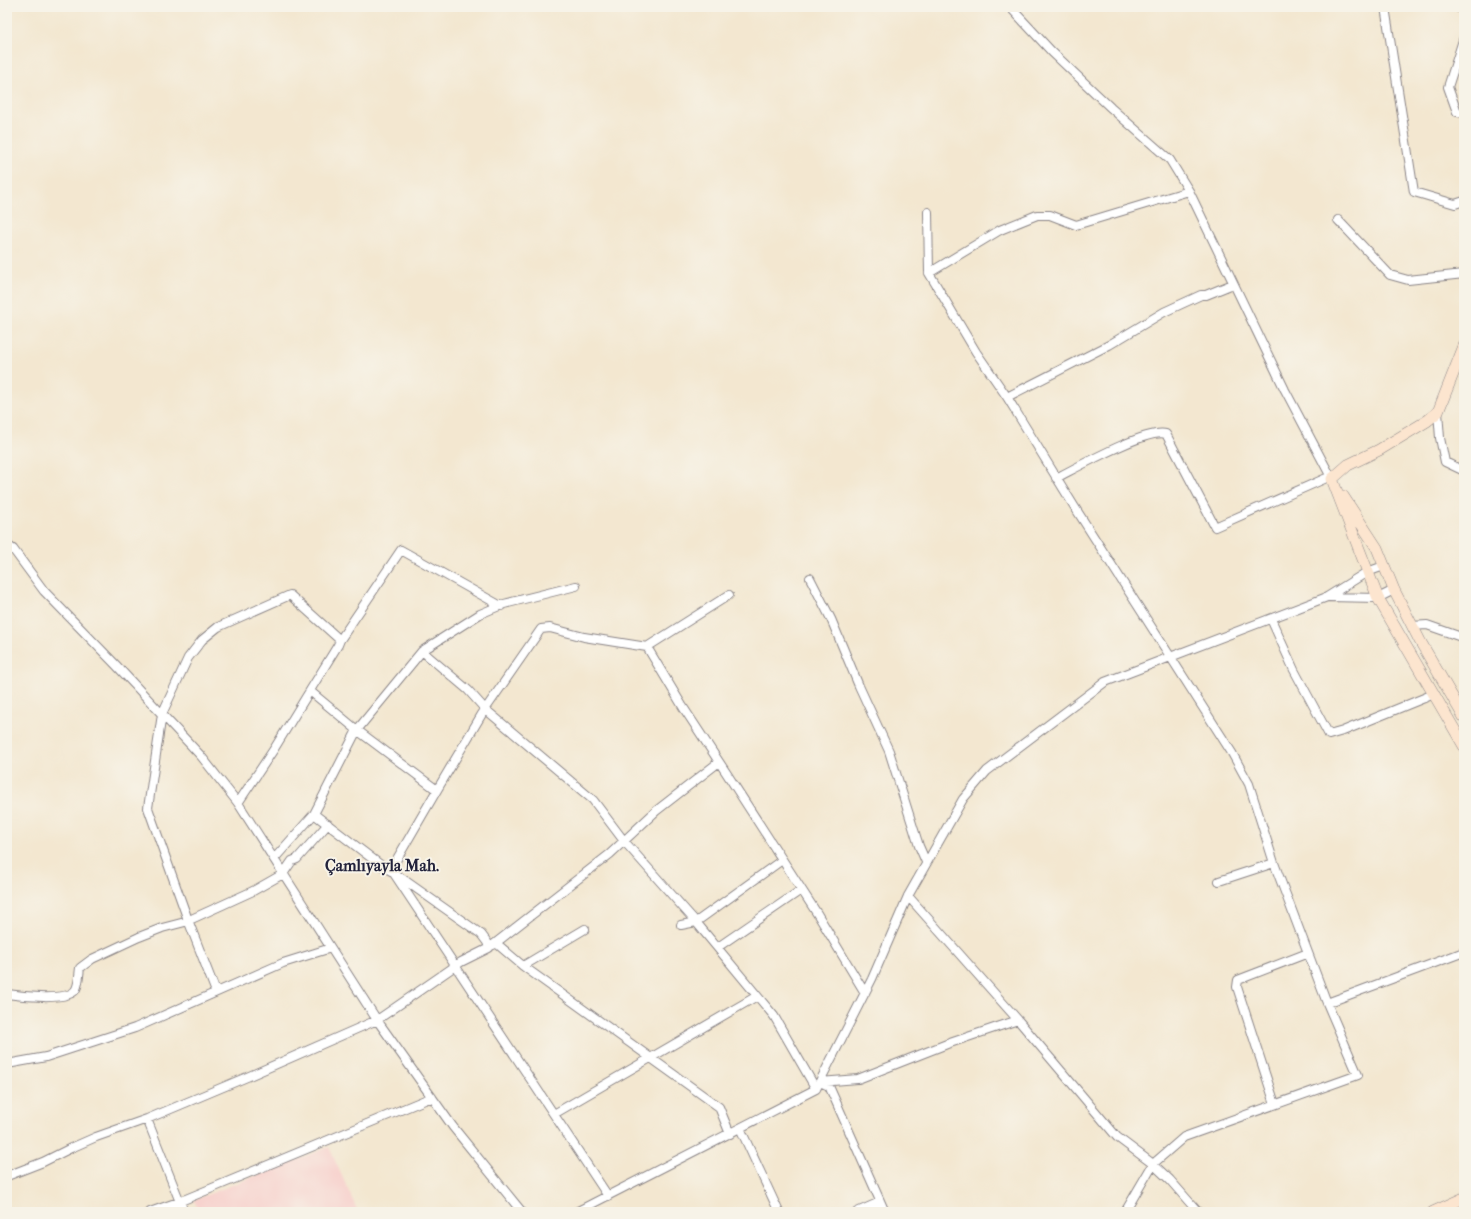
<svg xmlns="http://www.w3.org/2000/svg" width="1471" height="1219" font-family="'IM FELL French Canon',serif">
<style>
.built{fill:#f7d0cc}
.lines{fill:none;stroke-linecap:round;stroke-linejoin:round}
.street-casing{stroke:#8a8486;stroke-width:10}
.secondary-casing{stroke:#8a8486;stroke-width:12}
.street{stroke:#fff;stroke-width:8}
.secondary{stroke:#fce5cf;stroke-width:11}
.labels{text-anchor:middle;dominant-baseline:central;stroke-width:4;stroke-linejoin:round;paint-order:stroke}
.district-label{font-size:16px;font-weight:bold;fill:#22223b;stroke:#f7f3e8}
</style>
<rect width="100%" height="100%" fill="#f7f3e8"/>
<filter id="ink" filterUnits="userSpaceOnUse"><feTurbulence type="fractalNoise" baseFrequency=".025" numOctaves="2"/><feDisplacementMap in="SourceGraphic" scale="8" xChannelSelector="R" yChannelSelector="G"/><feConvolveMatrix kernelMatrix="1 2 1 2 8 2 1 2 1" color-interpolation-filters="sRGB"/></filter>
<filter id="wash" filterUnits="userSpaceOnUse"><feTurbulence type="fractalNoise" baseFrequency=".012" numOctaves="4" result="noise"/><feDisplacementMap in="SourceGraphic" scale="16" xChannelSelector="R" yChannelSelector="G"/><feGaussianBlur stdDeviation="0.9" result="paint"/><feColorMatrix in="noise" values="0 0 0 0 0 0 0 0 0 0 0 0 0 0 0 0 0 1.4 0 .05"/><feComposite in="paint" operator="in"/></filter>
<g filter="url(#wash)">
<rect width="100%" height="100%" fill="#f3e7d0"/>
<path class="built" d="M329,1147L358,1212H199L194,1200Z"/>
</g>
<g filter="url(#ink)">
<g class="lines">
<g class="street-casing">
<path id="street" d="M1010,7L1052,52L1111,108L1170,160L1189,191L1285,390L1332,479
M1385,7L1414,192L1455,204L1464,201
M1464,37L1448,87L1457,112L1464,113
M928,212L929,273L976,352L1007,397L1074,506L1232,753L1249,784L1274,863L1219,881
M1338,220L1390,275L1408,280L1464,274
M929,273L1000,230L1037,215H1050L1076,225L1189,191
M1007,397L1109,345L1164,312L1201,295H1206L1233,284
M1438,412L1440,438L1445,462L1464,471
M1056,478C1076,468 1147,428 1166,434L1215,527L1331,476
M7,545L13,549L44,591L116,665L201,756L238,803L377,1020L453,1127L522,1212
M810,578L831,619L859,686L889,751L919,846L926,862
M1328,597L1378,598L1394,590
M1271,619L1294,670L1329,735L1343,731L1434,694
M1412,626L1427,625L1464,638
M340,640L401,550L501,606
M647,647L683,707L727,774L818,915L865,993
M422,651L468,690L485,709L593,800L624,841L696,922L782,860
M310,691L357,730L314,814
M437,790L482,714L541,629L550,628L584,637L647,647L729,595
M274,859L314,814L382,866L393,872L608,1196
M908,896L1018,1020L1117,1137L1153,1164L1170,1180L1198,1212
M681,925L696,922L774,1016L816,1089
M496,943L523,966L719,1107L730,1134
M493,945L610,854L656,811L719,762
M718,947L801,890
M523,966L585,929
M216,992L188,920L148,808L162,714L188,658L202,640L218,627L290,595L340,640L338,645L274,749L238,803
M7,994C20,996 70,1002 76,989C79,983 79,974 80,968L92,959L139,937L162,928L185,922L253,891L283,874L292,861L297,859L328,824
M1327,1003L1464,952
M7,1064L46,1057L135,1028L283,963L331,948
M820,1082L858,1079L947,1044L1018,1020
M820,1082L829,1086L885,1212
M1275,1104L1237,987L1238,980L1308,953
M554,1114L757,996
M147,1119L184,1212
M740,1128L779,1212
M7,1176L43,1162L71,1148L96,1137L147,1119L247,1077L377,1020L461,962L489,948L487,942L481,934L393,872L394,864L437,790L357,730L422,651L480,614L504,604L576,586
M150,1212L181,1201L432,1097
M576,1212L816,1089L872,979L908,896L963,799L987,771L1105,682L1327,597L1367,572L1384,566
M857,1212L880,1202
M1125,1212L1153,1164L1184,1137L1358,1075L1327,1003L1274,863"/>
</g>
<g class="secondary-casing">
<path id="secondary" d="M1459,7L1464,9
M1332,479L1378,598L1464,746
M1332,479L1348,465L1379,450L1427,421L1438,412L1464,346
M1343,496L1377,548L1394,590L1420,641L1464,717
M1433,1212L1464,1198"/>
</g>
<use href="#street" class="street"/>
<use href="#secondary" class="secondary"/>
</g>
</g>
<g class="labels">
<g class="district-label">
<text x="382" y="865">Çamlıyayla Mah.</text>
</g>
</g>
<rect width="1471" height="1219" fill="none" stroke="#f7f3e8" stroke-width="24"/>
</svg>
